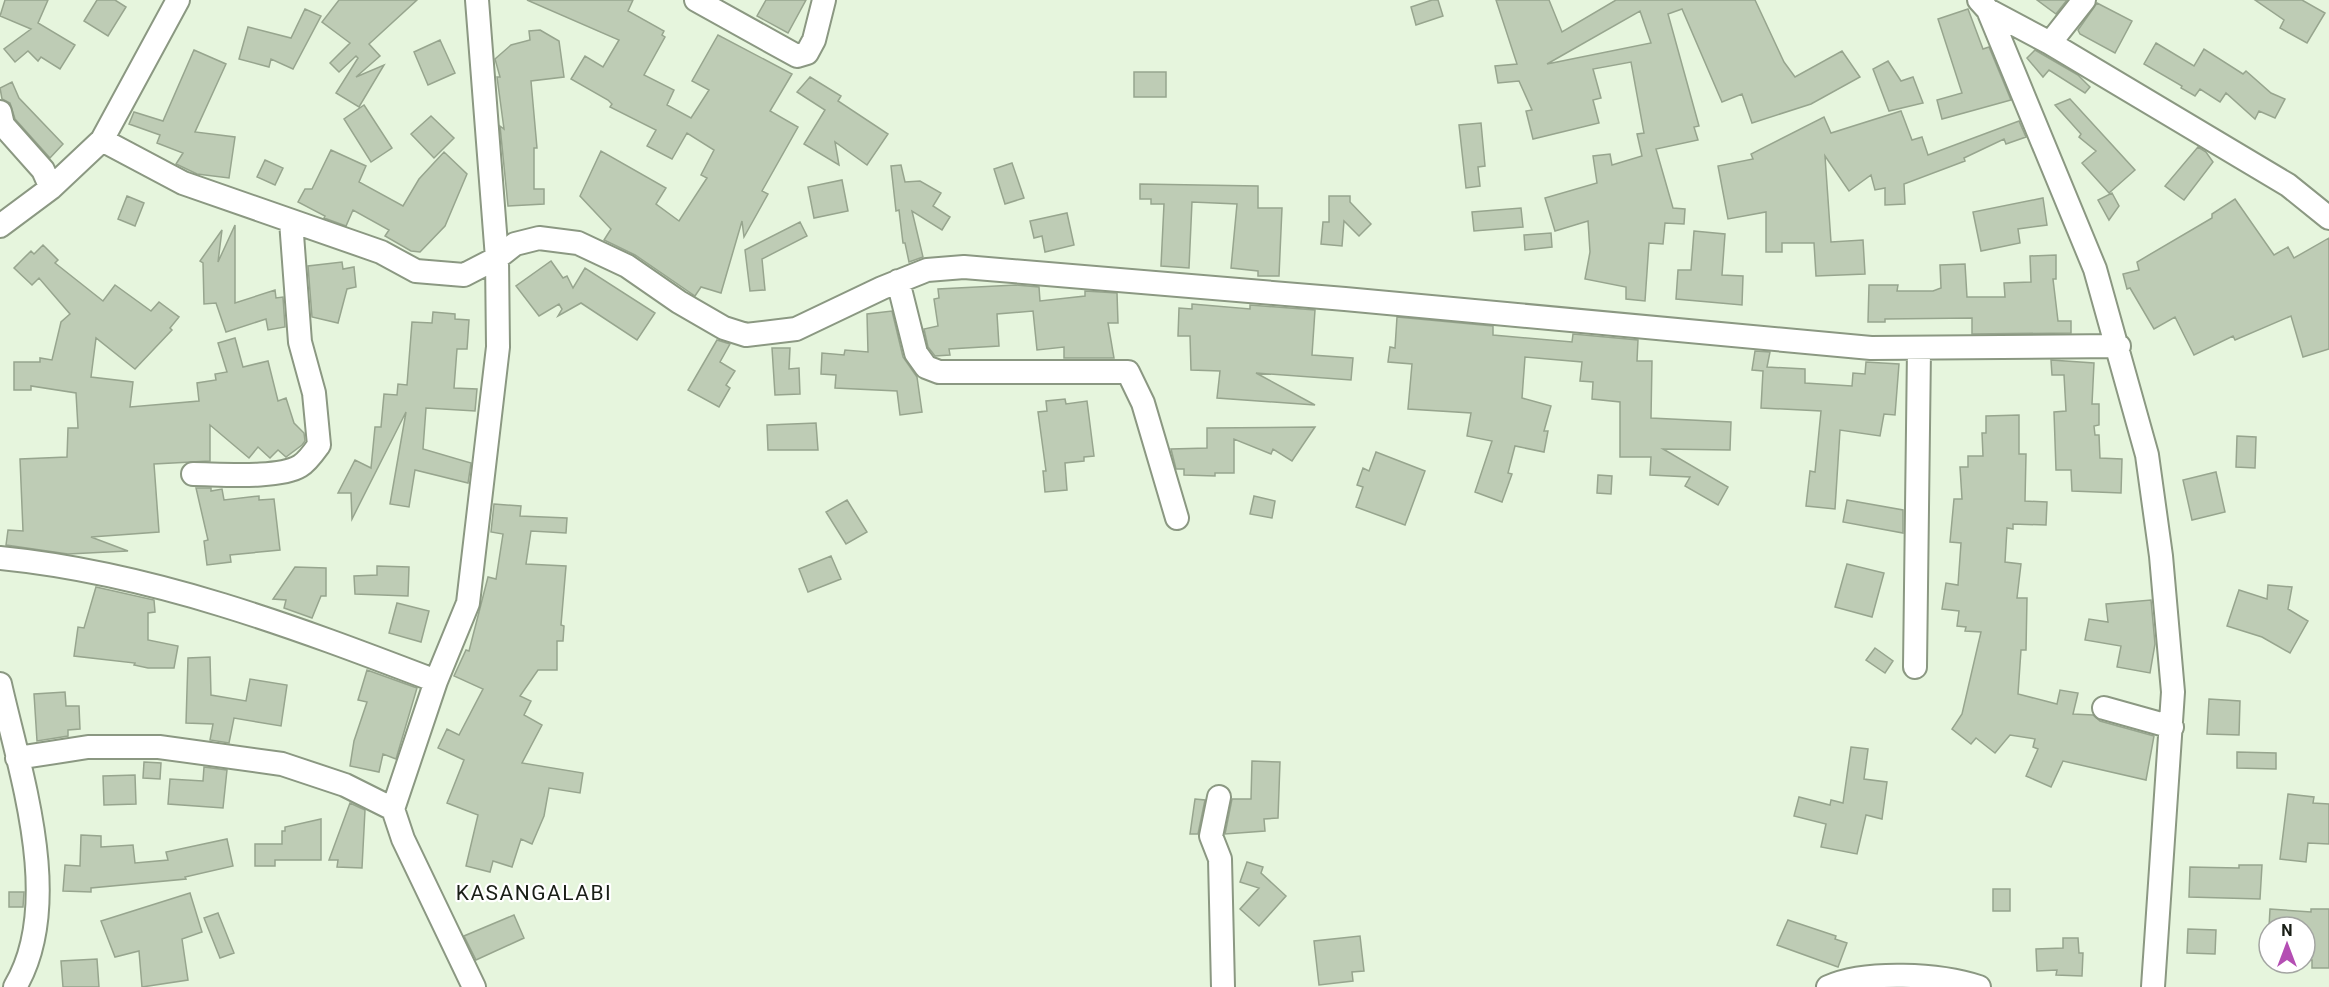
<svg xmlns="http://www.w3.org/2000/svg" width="2329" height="987" font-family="Roboto,sans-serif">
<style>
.building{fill:#beccb5;stroke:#97a58e;stroke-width:1.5;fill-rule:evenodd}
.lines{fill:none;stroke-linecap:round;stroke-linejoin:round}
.minor-casing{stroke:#8b9882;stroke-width:26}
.minor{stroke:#fff;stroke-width:22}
.labels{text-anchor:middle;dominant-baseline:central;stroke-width:4.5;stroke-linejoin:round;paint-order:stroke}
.quarter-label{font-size:21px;letter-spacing:1.5px;fill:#191e16;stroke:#fff}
</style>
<rect width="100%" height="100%" fill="#e6f5dd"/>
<path class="building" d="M5,0H48L38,23L75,45L60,69L41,57L38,61L28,51L15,62L4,49L31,29L0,16Z
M97,0H115L126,7L108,36L84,21Z
M339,0H417L369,44L380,56L356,77L384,65L359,107L336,93L358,58L356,56L339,72L330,63L350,43L322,22Z
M527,0H633L628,11L664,31L662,35L665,37L644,75L674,90L667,105L691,118L709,90L692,81L718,35L792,74L770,111L798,127L762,191L768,194L744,237L742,221L721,293L701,287L695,296L635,255L604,240L611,229L580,196L601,151L666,188L656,204L679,221L707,178L701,175L714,150L687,133L672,159L647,146L656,130L610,107L612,104L608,100L571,79L585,56L603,67L619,40Z
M766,0H806L788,33L757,16Z
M1432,0H1438L1443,16L1416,25L1411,7Z
M1496,0H1549L1562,32L1616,0H1755L1784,62L1795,77L1842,51L1860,77L1811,104L1752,123L1742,94L1722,102L1682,9L1668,14L1699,126L1694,127L1698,140L1656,149L1673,208L1685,209L1684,224L1665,223L1663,244L1649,243L1645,301L1626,299V287L1585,279L1590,252L1588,221L1555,231L1545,198L1597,183L1593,156L1610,154L1612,165L1642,156L1637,134L1644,133L1631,62L1593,69L1601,98L1593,100L1599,123L1533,139L1526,111L1532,110L1519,81L1498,83L1495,66L1517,64ZM1640,11L1651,43L1547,64Z
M2037,0H2067L2056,14Z
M2255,0H2302L2325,13L2307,43L2280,28L2284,20Z
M2097,3L2132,21L2115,53L2080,34L2078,30Z
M305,9L321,16L293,69L271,59L269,67L239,59L248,27L291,38Z
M1968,9L1983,49L1989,47L2011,100L1942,119L1937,100L1962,93L1938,19Z
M540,30L559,41L564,77L531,81L537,148H534V189H544V204L508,206L500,126L504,129L497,77H500L495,59L511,45L530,40L529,31Z
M440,40L455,73L428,85L414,52Z
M2156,43L2194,66L2204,49L2243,74L2246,71L2271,93L2285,99L2275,118L2259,111L2255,119L2226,93L2220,102L2200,89L2195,96L2181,88L2182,86L2144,64Z
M194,50L226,64L195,132L235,137L229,178L197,174L176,164L183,153L157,143L160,135L129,124L134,112L163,121Z
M2035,50L2078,75L2090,87L2085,93L2049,70L2043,77L2027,58Z
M1888,61L1901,81L1913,77L1923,103L1889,111L1873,69Z
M1134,72H1166V97H1134Z
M810,77L841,96L838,101L888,134L867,165L835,142L839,165L804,144L825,110L797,92Z
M12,82L19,98L63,144L50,158L15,119L10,103L2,99L0,88Z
M2070,99L2135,170L2109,193L2082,163L2096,151L2079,137L2081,134L2055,105Z
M364,105L392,148L371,162L344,119Z
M1901,111L1912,140L1922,137L1928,155L2019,121L2026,137L2006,144L2004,139L1964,158L1965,161L1904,184L1905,204L1885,205V188L1875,190L1871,175L1849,191L1825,156L1831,242L1863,240L1865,274L1816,276L1814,243H1782V252H1766V212L1728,219L1718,166L1753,159L1751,154L1824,117L1831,133Z
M431,116L454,138L434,158L411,134Z
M1481,123L1485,166L1478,167L1480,186L1466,188L1459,125Z
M2198,147L2206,152L2213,162L2184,200L2165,186Z
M331,150L366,166L359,182L403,206L419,179L444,152L467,174L445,226L420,252L411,251L385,236L389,230L353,210L346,226L324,218L325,216L298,202L305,189H312Z
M265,160L283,168L275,185L257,177Z
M1012,163L1024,198L1005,204L994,169Z
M901,165L905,182L920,181L941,193L933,206L950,217L942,230L912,211L923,257L909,262L905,243H903L899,210L896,211L891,166Z
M842,180L848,211L814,218L808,187Z
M1140,184L1258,186V208H1282L1279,276H1258V271L1231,268L1237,204L1192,202L1189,268L1161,266L1164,204H1151V199H1140Z
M2112,193L2119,206L2109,220L2098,200Z
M127,196L144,203L135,226L118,219Z
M1329,196H1350V202L1371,224L1359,236L1344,221L1342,246L1321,244L1323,222H1329Z
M2043,198L2047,225L2018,229L2020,243L1981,251L1973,212Z
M2235,199L2274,255L2288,247L2294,258L2329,238V349L2303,357L2291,316L2235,340L2233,336L2194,355L2175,317L2154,329L2130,288L2127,289L2123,274L2139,270L2137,262L2212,218V214Z
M1521,208L1523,227L1474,231L1472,212Z
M1067,213L1074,245L1045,252L1042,236L1034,238L1030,221Z
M800,222L807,236L762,259L765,290L750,291L745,250Z
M235,225V303L275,290L276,298L283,297L285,327L268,330L266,319L226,332L216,303L204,304L203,263L200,261L222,230L218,262Z
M1694,231L1725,234L1722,275L1743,276L1742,305L1676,299L1678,270H1691Z
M1551,233L1552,247L1525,250L1524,235Z
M43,245L58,260L55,263L103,301L115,285L151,311L159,302L179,317L170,328L172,330L135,369L96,338L91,377L133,382L130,407L199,401L197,383L216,380L215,374L227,372L218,343L235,338L243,367L268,361L278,401L286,398L294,423L304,433L305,441L302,445L286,457L278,450L270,458L258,447L249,458L210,425V461L154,464L159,532L91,537L128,551L68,554L6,545L8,530L23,531L20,459L67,457L68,428H78L76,393L31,386V390H14V362H40V358L52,360L61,322L70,314L39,278L32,285L14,268L31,251L34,254Z
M2056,255V279H2053L2058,321H2071V333L1972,334V318L1885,319V322H1868L1869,285H1898L1897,291H1933L1941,288L1940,265L1965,264L1967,297H2005L2004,283L2031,282L2030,256Z
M551,261L563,278L567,276L573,288L585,268L655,313L637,340L581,303L558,316L562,309L559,304L539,316L516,286Z
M342,262L343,269L354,267L356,287L347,289L338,323L312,317L308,266Z
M1016,285L1039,287L1040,301L1085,296V291L1117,293L1118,323H1108L1114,358H1064V347L1037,350L1033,311L997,314L999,346L949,349L950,355L935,356L928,347L924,329L938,326L934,299L939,298L938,289Z
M1192,304L1250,309V305L1315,310L1312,355L1353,358L1351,380L1256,373L1315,405L1217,398L1220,371L1191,370L1190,336H1178L1179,308L1192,309Z
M892,311L903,357L917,377L922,412L900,415L897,391L835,388L836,375L821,374L822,353L844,355L845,350L868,352L867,314Z
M433,312L455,314V319L469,320L467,349H457L454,388L477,389L475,411L426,408L423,449L471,463L468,483L415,470L409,507L390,504L406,412L352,519L351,493H338L355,460L371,468L375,427H381L384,394L397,395L398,384L407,385L412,322L432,323Z
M1397,317L1493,326V335L1572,342L1573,334L1638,340L1637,361H1652L1651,418L1731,422L1730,450L1663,449L1728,487L1718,505L1685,486L1690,477L1650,475L1651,457H1620V402L1592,399L1593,382L1580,381L1582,362L1525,357L1522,398L1551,406L1544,431H1548L1544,452L1515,446L1508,473L1512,474L1502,502L1475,492L1492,441L1467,436L1471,413L1408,409L1412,364L1388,362L1390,347L1395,348Z
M717,340L730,344L720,362L735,371L726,385L730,388L719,407L688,390Z
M772,348H790L789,369L799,368L800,394L775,395Z
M1755,351L1770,352L1767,367L1805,369V383L1852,386L1853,373L1865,374L1866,362L1899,364L1895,415L1884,414L1880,436L1840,430L1835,509L1806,506L1810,471L1815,472L1821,411L1761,408L1763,371L1752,370Z
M2051,360L2094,363L2092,404H2099V425L2094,426L2095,435H2099L2100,458L2122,459L2121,493L2072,491L2071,470H2056L2054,412L2066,411L2064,375H2052Z
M1065,399L1066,404L1087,401L1094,456L1084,457V461L1065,463L1067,490L1045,492L1043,471H1046L1038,412L1047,411L1046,401Z
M2019,415V454H2026L2025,501L2047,502L2046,525L2013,524V529L2007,528L2005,562L2021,564L2017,598H2027L2026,650H2021L2018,694L2057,704L2060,690L2078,693L2073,714L2093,715L2100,721L2154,736L2146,780L2063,761L2051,787L2026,776L2038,749L2033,747L2035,739L2010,735L1995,753L1976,738L1971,744L1952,729L1962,714L1981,632L1965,631L1966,627L1957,626L1959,611L1942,609L1946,583L1958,585L1961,543L1950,542L1954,499H1962L1960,467H1968V456H1983L1982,433H1986V416Z
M816,423L818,450H768L767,425Z
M1315,427L1292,461L1273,449L1271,454L1234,439V473H1215V476L1184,475V469H1176L1171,449L1207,448V428Z
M2237,436L2256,437L2255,468L2236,467Z
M1376,452L1425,471L1405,525L1356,507L1363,487L1357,485L1363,468L1369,471Z
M2216,472L2225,512L2192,520L2183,480Z
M1598,475L1612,476L1611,494L1597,493Z
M196,488H211V491L222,489L224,500L259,496V500L274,499L280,550L230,555L231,562L207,565L204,541L208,540Z
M1254,496L1275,501L1272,518L1250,514Z
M847,500L867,532L846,544L826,512Z
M1847,500L1903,510V533L1843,522Z
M494,504L521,506L520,516L567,518L566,533L531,531L526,564L566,566L561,625L564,626L563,641H557V670H538L520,696L531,701L524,715L542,725L522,763L583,773L580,793L549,788L544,816L532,844L521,839L512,867L493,861L490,872L466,866L478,815L447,803L464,760L438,748L447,729L459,735L483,689L454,676L466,650L469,651L488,577L496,579L503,534L491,532Z
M831,556L841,579L808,592L799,569Z
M1847,564L1884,573L1872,617L1835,607Z
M377,566L409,567L408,596L355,594L354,576L377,575Z
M295,567L326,568V596H321L312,618L284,608L286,600L273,599Z
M2268,585L2292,587L2288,609L2308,621L2290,653L2262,637L2227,626L2239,590L2267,599Z
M96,587L154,600L155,612L148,613V640L178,646L174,668H148L134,665L135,663L74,656L78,627L84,628Z
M2151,600L2155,644L2150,673L2117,667L2121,646L2085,640L2089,619L2108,622L2106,604Z
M397,603L429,611L421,642L389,633Z
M1875,648L1893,661L1885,673L1866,660Z
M210,657L211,695L246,701L250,679L287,685L281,726L234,718L229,743L210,740L213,724L186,723L188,658Z
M367,670L417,688L396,759L383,754L379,772L350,766L354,741L367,702L358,700Z
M65,692L66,706H79L80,729L68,730V736L37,741L34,694Z
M2209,699L2240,701L2239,735L2207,734Z
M1851,747L1868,749L1864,779L1887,782L1882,819L1866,815L1857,854L1821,847L1826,824L1794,816L1799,797L1830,805L1831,800L1843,803Z
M2237,752L2276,753V769L2237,768Z
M1252,761L1280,762L1278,818L1264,819L1265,831L1225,834L1232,799H1251Z
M144,762L161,763L160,779L143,778Z
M204,767L227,770L223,808L168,804L170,779L203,781Z
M135,775L136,804L104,805L103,776Z
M2288,794L2314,797L2313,803L2329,804V844L2308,843L2306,862L2280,859Z
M1195,799L1205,800L1198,834H1190Z
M350,803L365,810L362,868L337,867L338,860H329Z
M321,819V860H275V866H255V844H282V831H285V827Z
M81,835L101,836V847L133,845L135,863L168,860L166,852L227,839L233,866L185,877L186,879L91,888V892L63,891L65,865L80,866Z
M1247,862L1263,867L1261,873L1286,896L1259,926L1240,909L1259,888L1240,882Z
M2239,865H2262L2260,899L2189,897L2190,867L2239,868Z
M1993,889H2010V911H1993Z
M9,892H24L23,907H9Z
M190,893L202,932L182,939L188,980L142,987L139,951L115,957L101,921Z
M2270,909L2311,912V909H2329V968H2312V960H2305V927H2269Z
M218,913L234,953L220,958L204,918Z
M514,915L524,938L476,960L464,936Z
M1788,920L1836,936L1835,939L1847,943L1838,967L1777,945Z
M2188,929L2216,930L2215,954L2187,953Z
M1360,936L1364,971L1352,972L1353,981L1319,985L1314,941Z
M2063,938H2078L2079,953H2083L2082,976L2056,975L2057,970L2037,971L2036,949L2063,948Z
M97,959L99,987H63L61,961Z"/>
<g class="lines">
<g class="minor-casing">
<path id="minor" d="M696,0L797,56L807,53L814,40L824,0
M1979,0L1988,10L2095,269L2147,455L2161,556L2173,692L2153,987
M1988,10L2050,43L2288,185L2329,218
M2050,43L2084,0
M0,112L3,125L43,170L51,188
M102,140L183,183L381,252L416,271L464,275L497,258L515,244L539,238L578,243L627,266L679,302L724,328L746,335L796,329L882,288L927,270L964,267L1345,299L1871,348L2119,346
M0,226L51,188L102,140L178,0
M898,281L916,353L926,367L939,372H1128L1143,403L1177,518
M193,474C219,474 279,479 300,466C307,462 314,452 319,445L314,393L300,342L291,221
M0,558C152,573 295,627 436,681
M1915,667L1919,349
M0,684C20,773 65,903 15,987
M2104,708L2172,727
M17,758L88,747H159L282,764L345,785L393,809
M1219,797L1211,836L1220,859L1223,987
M474,987L403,839L393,809L436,681L468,603L498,347L497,258L477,0
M1828,987C1866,970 1940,974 1979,987"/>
</g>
<use href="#minor" class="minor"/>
</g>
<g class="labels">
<g class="quarter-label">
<text x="534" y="893">KASANGALABI</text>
</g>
</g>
<g transform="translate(2287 945)"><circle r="28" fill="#ffffff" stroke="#a3a5a2" stroke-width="1.5"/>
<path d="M0-4.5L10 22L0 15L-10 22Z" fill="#b44eb3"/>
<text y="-9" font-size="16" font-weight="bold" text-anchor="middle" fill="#191e16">N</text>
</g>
</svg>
